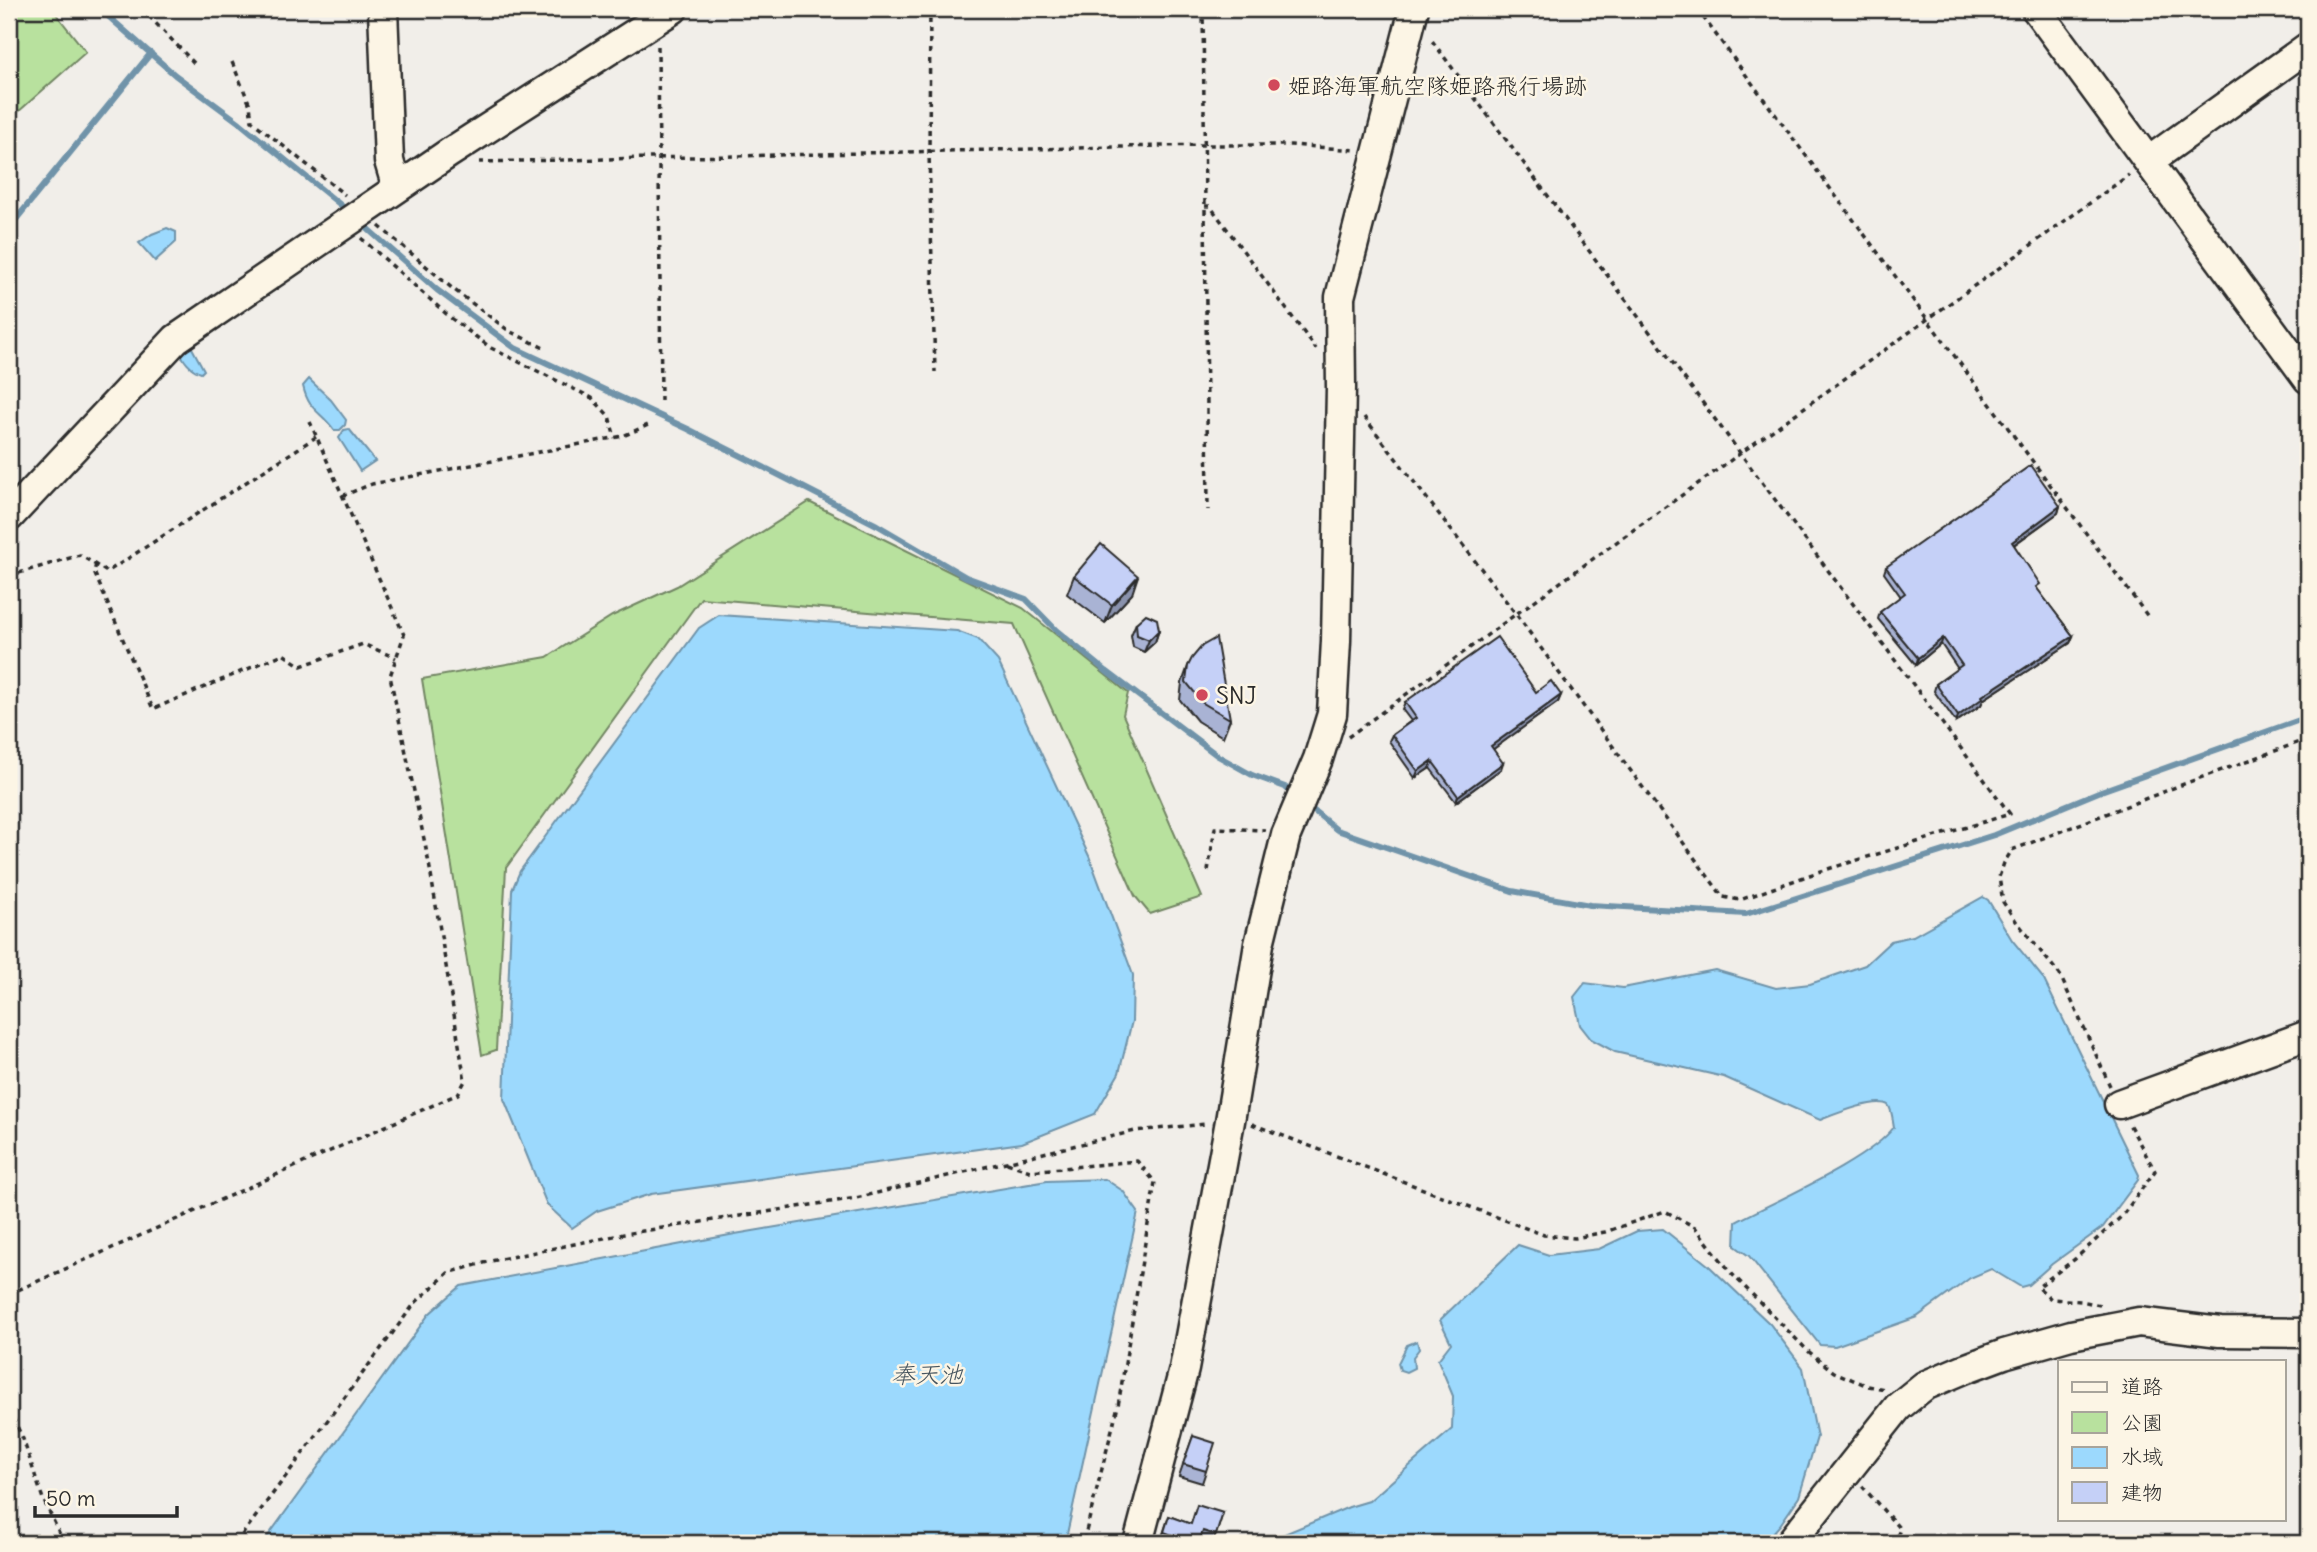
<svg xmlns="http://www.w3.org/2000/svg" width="2317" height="1552" font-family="Delius,'Klee One',sans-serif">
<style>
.green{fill:#b8e19e;stroke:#728664;stroke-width:2}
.water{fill:#9cd9fd;stroke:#6f93a9;stroke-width:2}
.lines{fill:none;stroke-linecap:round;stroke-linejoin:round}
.stream{stroke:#6f93a9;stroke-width:6}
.minor-casing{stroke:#2b2b2b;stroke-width:33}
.path{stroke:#2b2b2b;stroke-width:3.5;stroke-dasharray:5 5;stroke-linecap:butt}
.minor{stroke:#fcf5e5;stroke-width:28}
.wall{fill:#a9b3d4;stroke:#2b2b2b;stroke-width:2}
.shaded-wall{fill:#8a92ad;stroke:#2b2b2b;stroke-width:2}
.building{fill:#c5d0f7;stroke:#2b2b2b;stroke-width:2}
.poi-dot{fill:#d1495b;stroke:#fcf5e5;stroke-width:2.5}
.labels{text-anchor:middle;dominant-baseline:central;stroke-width:5;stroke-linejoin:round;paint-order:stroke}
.poi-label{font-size:23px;fill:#2b2b2b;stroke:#fcf5e5;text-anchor:start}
.water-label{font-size:24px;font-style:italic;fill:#475660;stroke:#fcf5e5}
</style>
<rect width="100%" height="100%" fill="#f1eee9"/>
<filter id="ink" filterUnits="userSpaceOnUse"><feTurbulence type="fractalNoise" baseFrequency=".0143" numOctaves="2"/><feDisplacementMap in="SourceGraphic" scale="14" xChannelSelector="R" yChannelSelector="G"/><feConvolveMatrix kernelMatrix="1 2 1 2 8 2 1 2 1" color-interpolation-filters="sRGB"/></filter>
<g filter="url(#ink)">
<path class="green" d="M9,9H52L86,52L9,120Z
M809,502L1023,608L1128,693L1123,715L1202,897L1150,914L1135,896L1014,624L701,598L506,868L496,1050L482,1055L422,679L547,657L612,616L677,586Z"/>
<path class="water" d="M167,228L176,232V242L155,261L139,243L152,234Z
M191,346L204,370L201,373C191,370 181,359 180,349Z
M309,379L331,400L346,420L345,425L340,430H334C321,411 309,412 303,386Z
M349,429L375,461L360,471L339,438L344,430Z
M719,615L957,631L978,639L998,661L1089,856L1133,975L1132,1021L1119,1073L1095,1114L1022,1143L651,1194L597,1211L572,1228L547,1205L504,1099L512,890L520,871L699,628Z
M1983,897L1988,900L2012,940L2043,978L2139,1175L2138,1180L2103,1227L2052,1264L2028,1285L2021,1287L1991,1269L1970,1278L1917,1317L1835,1346L1820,1345L1749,1256L1735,1246L1736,1222C1775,1201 1870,1160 1894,1127C1893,1122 1892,1109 1888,1105C1876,1097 1833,1115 1820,1120L1724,1077L1615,1052L1591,1039L1580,1025L1574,997L1585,983L1623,988L1715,970L1776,988L1810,984L1865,965L1891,941L1913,936Z
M1105,1179L1123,1191L1138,1212L1065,1543H263L429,1314L461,1286L735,1234L1047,1181Z
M1663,1229L1708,1265L1770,1324L1803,1368L1817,1437L1799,1497L1780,1525L1764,1543H1263L1349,1507L1369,1501L1452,1429L1453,1396L1438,1360L1451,1343L1440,1320L1518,1245L1549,1255L1599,1249L1637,1231Z
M1417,1341L1419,1349L1413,1357L1414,1368L1406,1372L1400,1370L1398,1363L1407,1345Z"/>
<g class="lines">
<path class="stream" d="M100,9L175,75L240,123L348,211
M361,223L437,290L515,348L688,429L775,473L877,525L966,577L1026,599L1056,630L1106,671L1218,756L1252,775L1285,787L1294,795
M9,228L151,53
M1308,806L1337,830L1512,891L1590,905L1746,914L1994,835L2101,791L2308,717"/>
<g class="minor-casing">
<path id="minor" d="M383,9L389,161L397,188
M2036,9L2308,379
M2149,161L2308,47
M9,517L176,339L449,153L673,9
M2119,1104L2308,1035
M1138,1543L1184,1369L1230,1121L1259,944L1286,835L1318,759L1332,714L1336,641L1341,388L1340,297L1414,9
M1790,1543L1898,1407L1924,1386L1964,1369L2004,1354L2071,1335L2139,1322L2220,1332L2308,1333"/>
</g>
<path class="path" d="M142,9L197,66
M930,9L929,153L935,372
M1203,9L1208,510
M1697,9L2149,618
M658,46L661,402
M232,62L250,105L252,121L345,195
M479,162L1204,145H1291L1356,150
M1205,206H1210L1316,349
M379,226L453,289L509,331L546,349
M361,238L451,318L491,348L592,398L609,416L615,438
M1364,417L1516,614L1723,897L1740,900L1818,872L2010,814L1430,38
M342,496L372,484L623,436L648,425
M96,564L94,572L153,709L283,654L301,666L363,644L396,658
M9,576L80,555L107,572L316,437
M1348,737L1516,614L2129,175
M1208,871L1215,828L1265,830
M2110,1086L2060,975L2016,921L2003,902L1999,877L2004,863L2012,850L2189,782L2308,739
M1252,1124L1544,1235L1575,1238L1605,1232L1665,1211L1695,1227L1732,1274L1808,1351L1834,1372L1868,1386L1885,1389
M1007,1163L1030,1171L1137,1161L1155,1182L1118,1406L1083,1543
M9,1294L458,1094L465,1081L429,863L390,676L404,635L310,422
M2100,1305L2081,1301L2051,1299L2038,1287L2075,1259L2122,1216L2155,1171L2129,1124
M9,1409L23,1439L43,1499L64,1543
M1862,1486L1900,1529L1895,1543
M236,1543L415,1303L448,1273L491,1261L624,1234L856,1198L1135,1131L1206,1124"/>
<use href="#minor" class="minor"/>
</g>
<path class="wall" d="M2060,506L2058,513L2014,545L2038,590L2073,636L2070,643L1983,700L1981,705L1956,722L1934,691L1936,684L1958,669L1941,644L1916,665L1878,619L1880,612L1901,597L1884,573L1886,567Z
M1074,576L1132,594L1105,623L1067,594Z
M1136,623L1159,630L1155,642L1144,652L1133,647L1131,635Z
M1188,666L1230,719L1223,737L1197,721L1180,700L1182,683Z
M1536,692L1561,695L1558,702L1493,749L1501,769L1456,802L1430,768L1415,778L1389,741L1392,735L1411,721L1402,709L1405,702Z
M1193,1436L1206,1471L1202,1483L1179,1476Z
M1223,1513L1213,1543H1160L1169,1516L1190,1524Z"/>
<path class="shaded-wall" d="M2060,506L2058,513L2009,548L2012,542Z
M1138,576L1132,594L1105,623L1112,605Z
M1159,630L1155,642L1144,652L1149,640Z
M2073,636L2070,643L1983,700L1981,705L1956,722L1958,716L1982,696Z
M1943,638L1941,644L1916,665L1918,658Z
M1561,695L1558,702L1488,753L1491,746Z
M1432,761L1430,768L1415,778L1418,771Z
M1503,763L1501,769L1456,802L1458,796Z"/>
<path class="building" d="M2031,465L2060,506L2012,542L2040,584L2036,587L2073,636L1982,696L1983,698L1958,716L1936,684L1962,665L1943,638L1918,658L1890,624L1880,612L1905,593L1886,567Z
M1101,544L1138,576L1112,605L1074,576Z
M1146,614L1157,619L1159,630L1149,640L1137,635L1136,623Z
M1497,637L1536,692L1551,681L1561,695L1491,746L1503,763L1458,796L1432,761L1418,771L1392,735L1416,718L1405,702Z
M1216,638L1230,719L1203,703L1186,682L1188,666L1192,658L1202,646Z
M1193,1436L1215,1443L1206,1471L1183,1464Z
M1197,1505L1223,1513L1216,1535L1203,1531L1200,1540L1196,1538L1195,1543H1182L1173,1540L1175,1536L1164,1532L1169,1516L1191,1524Z"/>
</g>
<g class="poi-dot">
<circle cx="1274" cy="85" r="7"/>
<circle cx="1202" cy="695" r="7"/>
</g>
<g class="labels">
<g class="poi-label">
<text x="1288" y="85">姫路海軍航空隊姫路飛行場跡</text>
<text x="1216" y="695">SNJ</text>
</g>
<g class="water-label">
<text x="927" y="1374">奉天池</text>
</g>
</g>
<rect width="2317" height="1552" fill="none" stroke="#fcf5e5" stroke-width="35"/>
<rect x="18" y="18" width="2282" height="1517" fill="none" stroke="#2b2b2b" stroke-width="2.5" filter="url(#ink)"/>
<rect x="2058" y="1360" width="228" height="161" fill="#fcf5e5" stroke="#a8a49b" stroke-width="2"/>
<rect x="2072" y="1382" width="35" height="10" fill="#fcf5e5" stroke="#a8a49b" stroke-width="2"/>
<text x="2121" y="1394" font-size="21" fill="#2b2b2b">道路</text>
<rect x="2072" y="1412" width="35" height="21" fill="#b8e19e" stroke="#a8a49b" stroke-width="2"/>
<text x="2121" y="1430" font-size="21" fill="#2b2b2b">公園</text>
<rect x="2072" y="1447" width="35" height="21" fill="#9cd9fd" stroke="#a8a49b" stroke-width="2"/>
<text x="2121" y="1464" font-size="21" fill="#2b2b2b">水域</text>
<rect x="2072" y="1482" width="35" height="21" fill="#c5d0f7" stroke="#a8a49b" stroke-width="2"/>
<text x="2121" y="1500" font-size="21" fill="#2b2b2b">建物</text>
<path d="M35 1506v10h142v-10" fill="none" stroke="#2b2b2b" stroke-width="3.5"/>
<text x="46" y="1506" font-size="21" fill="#2b2b2b" stroke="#fcf5e5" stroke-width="5" paint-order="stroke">50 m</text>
</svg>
